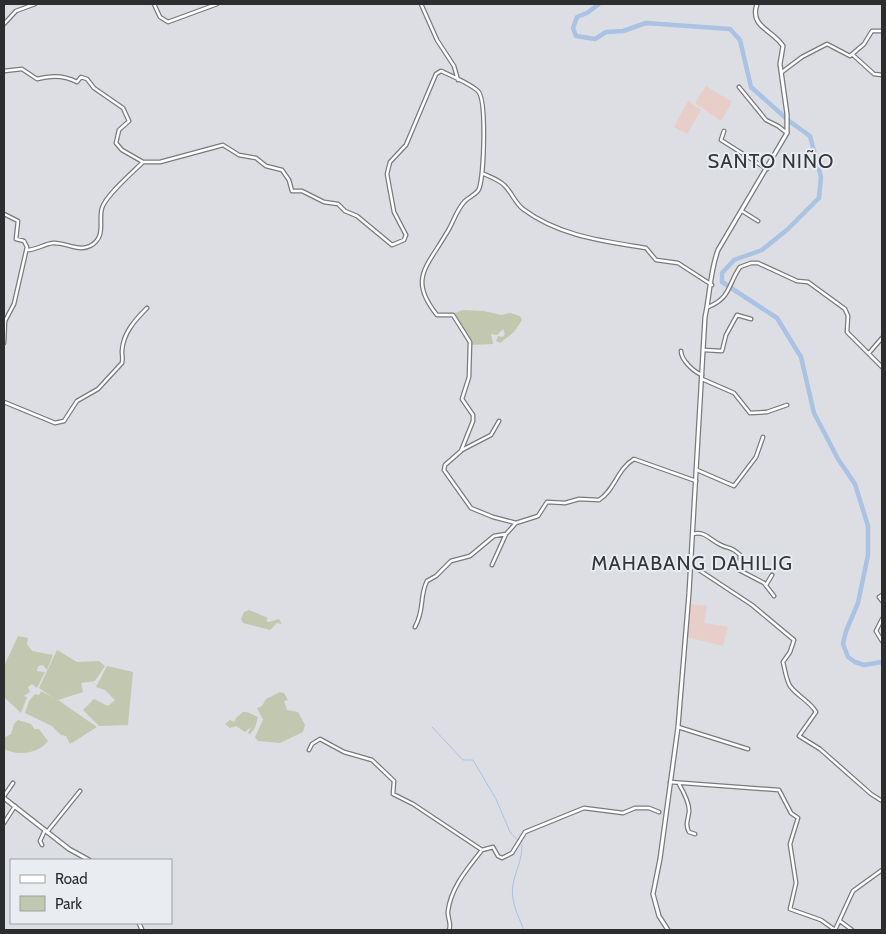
<svg xmlns="http://www.w3.org/2000/svg" width="886" height="934" font-family="Cabin,sans-serif">
<style>
.education{fill:#e8cec8}
.green{fill:#c2c7af}
.lines{fill:none;stroke-linecap:round;stroke-linejoin:round}
.stream{stroke:#aac2e3;stroke-width:1}
.river{stroke:#aac2e3;stroke-width:4.5}
.minor-casing{stroke:#787a7e;stroke-width:5}
.tertiary-casing{stroke:#787a7e;stroke-width:5.5}
.minor{stroke:#fff;stroke-width:2.5}
.tertiary{stroke:#fff;stroke-width:3}
.labels{text-anchor:middle;dominant-baseline:central;stroke-width:4;stroke-linejoin:round;paint-order:stroke}
.quarter-label{font-size:20px;letter-spacing:1px;fill:#35373a;stroke:#e9ecf1}
</style>
<rect width="100%" height="100%" fill="#dcdee3"/>
<path class="education" d="M706,86L732,102L721,121L695,103Z
M688,101L701,110L687,134L674,127Z
M689,604L707,606L704,623L728,627L723,646L686,637Z"/>
<path class="green" d="M462,310L484,311L501,315L510,313L520,316L522,320L514,332L500,343L496,341L498,336L503,337L505,334L503,329L497,335L491,334L493,344L470,345L454,314Z
M249,610L268,618L266,621L269,622L279,619L282,624L277,623L270,630L243,623L241,619L244,612Z
M18,636L28,638L27,644L32,651L53,655L47,670L43,665L38,666L37,671L45,672L37,688L32,684L28,687L30,692L24,696L27,697L21,713L4,697V666Z
M57,650L77,662L99,661L105,666L95,681L81,683L83,692L58,700L97,727L70,744L66,736L61,735L52,726L25,713L29,701L35,694L39,695L41,691L54,698L39,688Z
M107,666L133,672L128,725L99,726L83,710L94,699L108,706L115,700L105,690L96,687Z
M280,692L284,693L288,700L284,701L287,710L298,712L305,725L303,732L280,743L258,741L255,737L263,720L257,708L262,706L266,699Z
M243,712H247L258,717L255,728L250,734L248,733L251,727L245,732L236,726L230,728L225,724L230,720L234,722L236,718Z
M18,720L31,724L34,729H39L48,741C39,754 17,756 4,749V733L5,737L11,734L14,724Z"/>
<g class="lines">
<path class="stream" d="M432,727L463,760H473L496,799L510,832L522,845C522,860 516,870 513,884C510,900 518,916 524,930"/>
<path class="river" d="M599,4L587,13L577,17L573,28L576,36L595,39L606,32L623,31L646,23L730,29L740,40L751,87L789,121L810,136L821,177L819,198L788,229L762,250L734,260L722,273V282L777,318L801,357L814,413L838,459L855,484L868,526V555L858,603L846,631L843,644L848,657L855,662L864,665L882,662"/>
<g class="minor-casing">
<path id="minor" d="M154,4L160,17L168,22L217,4
M421,4L437,40L454,66L458,80
M4,24L16,11L35,4
M853,55L874,74L882,75
M4,71L22,69L37,79C51,75 64,75 77,82L81,77L87,79L94,88L123,108L129,121L119,130L116,143L122,150L143,162
M782,72L802,57L827,44L850,56L864,44L872,31H882
M739,87L766,120L778,126L787,133
M724,131L721,140L767,169
M484,174C491,177 499,180 504,185C512,192 514,202 523,209C559,236 603,241 646,248L656,260L678,263L712,285
M742,211L758,221
M4,214L18,221L16,239L24,241L27,247L14,304L5,321L4,343
M27,250C36,250 44,244 53,243C65,242 78,252 90,246C107,237 98,221 102,208C106,195 133,172 143,162H160L223,145L239,155L256,158L266,166L282,170L289,180L292,191H302L324,202L338,204L345,211L357,216L392,245L404,240L406,235L394,212L387,174L390,162L406,145L436,74L441,71C452,76 469,83 478,91C487,100 484,176 479,189C477,194 469,197 465,201C456,210 453,224 446,234C427,267 408,279 437,315H453L470,342L469,377L462,399L473,415V421L461,451L445,465L444,470L471,508L493,517L516,523
M708,307C731,298 728,284 740,267L751,263H758L797,281L808,282L845,309L848,316L847,332L882,367
M704,350L722,351L726,335L737,315L751,319
M681,351C681,360 694,372 702,375
M869,353L882,338
M702,379L734,393L750,413L767,412L787,405
M4,402L55,423L64,421L77,401L98,389L122,363C123,359 122,355 122,351C123,333 135,320 147,308
M462,450L491,435L499,421
M697,470L734,486L756,457L763,437
M693,534C705,531 709,539 719,544C729,550 730,545 740,555L739,570L764,583L774,596
M690,564L752,605L794,640L790,652L783,662C785,670 786,679 790,686C797,696 810,701 816,712L799,736L820,749L871,794L882,801
M492,565L506,534
M766,585L772,575
M882,595L879,597L882,601
M882,619L876,631L882,641
M415,627C425,609 419,597 427,581L436,576L451,561L470,556L494,536L506,534L516,523L538,516L547,502L565,503L579,499L599,500C615,490 617,469 634,459L696,481
M678,727L748,749
M309,750L312,744L320,739L344,752L372,760L394,781L393,794L413,804L482,850
M670,782L779,790L791,813L798,818L790,844L796,883L790,909L821,920L835,930L853,891L882,870
M679,784C683,791 690,804 689,812C688,820 685,824 689,832L695,834
M4,796L13,783
M4,823L15,806
M47,832L80,791
M42,845L40,841L45,830
M840,921L852,930
M449,930C452,923 447,918 448,911C451,887 468,868 482,850L493,847L498,856L502,858L512,853L525,832L584,808L623,813L635,808H649L659,812"/>
</g>
<g class="tertiary-casing">
<path id="tertiary" d="M4,798L69,849L89,860
M139,923L142,930
M668,930L659,916L653,894L660,859L678,727L689,593L705,317C710,295 710,271 718,250L787,133V114L780,64L783,46C773,30 749,27 757,4"/>
</g>
<use href="#minor" class="minor"/>
<use href="#tertiary" class="tertiary"/>
</g>
<g class="labels">
<g class="quarter-label">
<text x="771" y="161">SANTO NIÑO</text>
<text x="692" y="563">MAHABANG DAHILIG</text>
</g>
</g>
<rect width="886" height="934" fill="none" stroke="#2c2d2f" stroke-width="10"/>
<rect x="10" y="859" width="162" height="65" fill="#e9ecf1" stroke="#9da0a3"/>
<rect x="20" y="875" width="25" height="8" fill="#ffffff" stroke="#9da0a3"/>
<text x="55" y="884" font-size="15" fill="#2c2d2f">Road</text>
<rect x="20" y="896" width="25" height="15" fill="#c2c7af" stroke="#9da0a3"/>
<text x="55" y="909" font-size="15" fill="#2c2d2f">Park</text>
</svg>
